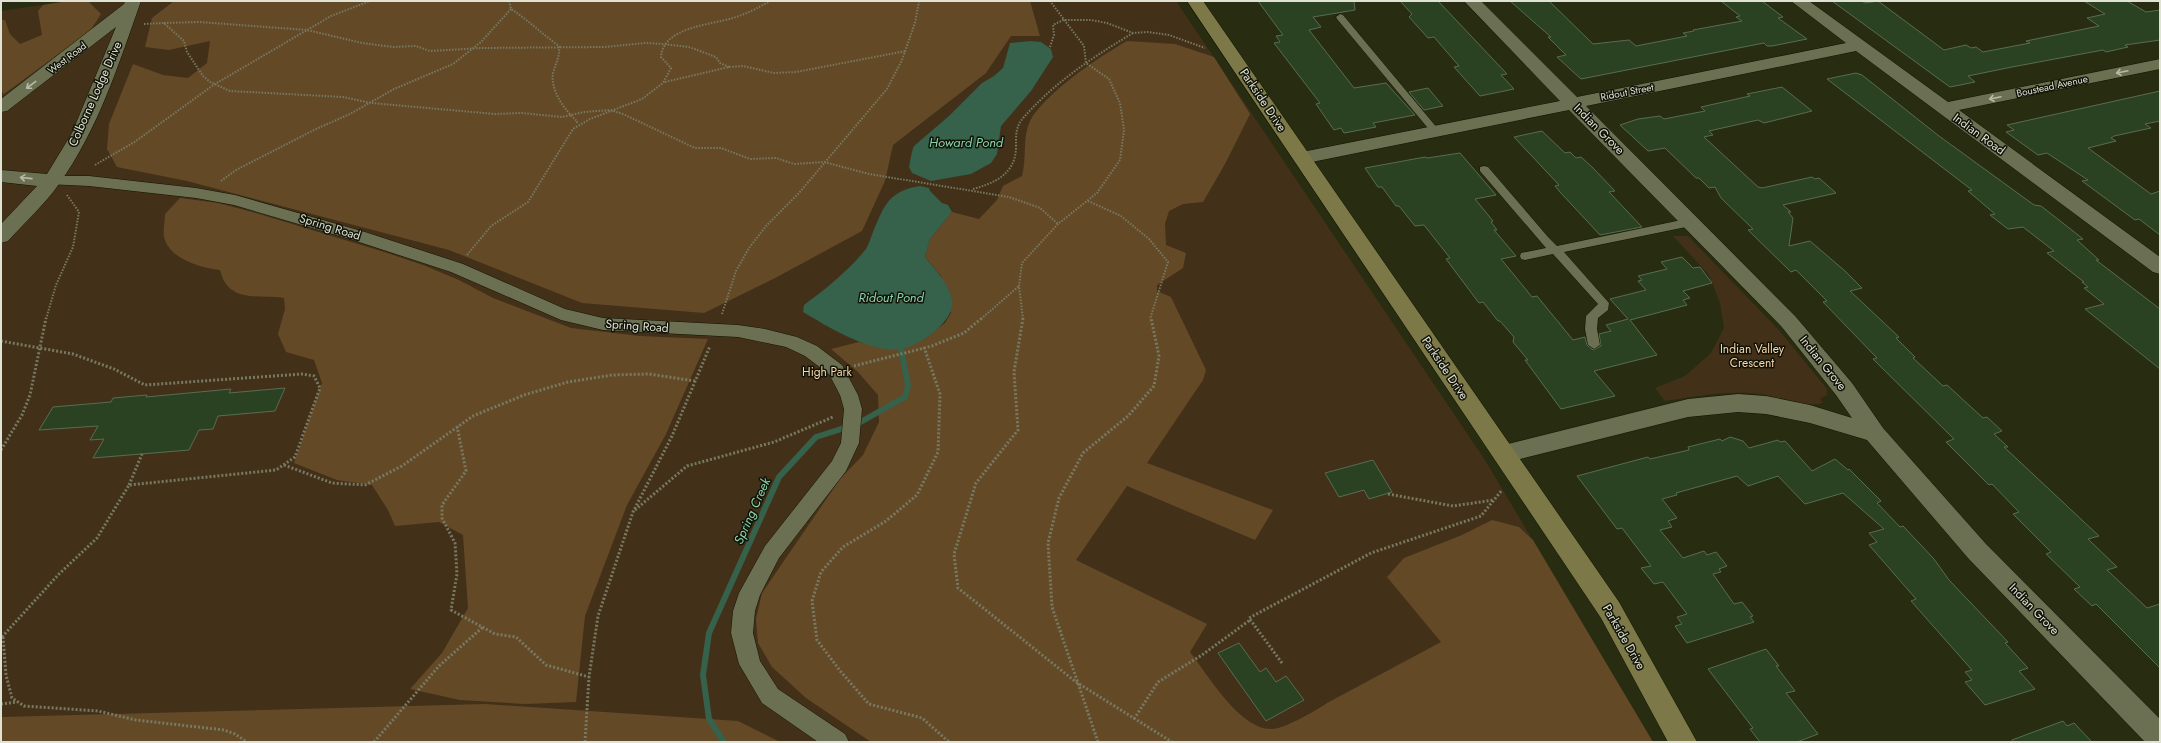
<svg xmlns="http://www.w3.org/2000/svg" width="2161" height="743" font-family="Jost,sans-serif">
<style>
.green{fill:#433019}
.forest{fill:#644927}
.water{fill:#36614b}
.lines{fill:none;stroke-linecap:round;stroke-linejoin:round}
.stream{stroke:#36614b;stroke-width:6}
.building{fill:#2a4222;stroke:#596c53}
.service-casing{stroke:#111400;stroke-width:1}
.pedestrian-casing{stroke:#111400;stroke-width:1}
.minor-casing{stroke:#111400;stroke-width:1}
.secondary-casing{stroke:#111400;stroke-width:1}
.path-far1{stroke:#777a63;stroke-width:2;stroke-dasharray:1.5 1.5;stroke-linecap:butt}
.path{stroke:#777a63;stroke-width:3;stroke-dasharray:2 2;stroke-linecap:butt}
.service{fill:#6b7052;fill-rule:evenodd}
.pedestrian{fill:#6b7052;fill-rule:evenodd}
.minor{fill:#6b7052;fill-rule:evenodd}
.secondary{fill:#7c7847;fill-rule:evenodd}
.oneway{stroke:#b7bba6}
.labels{text-anchor:middle;dominant-baseline:central;stroke-width:3;stroke-linejoin:round;paint-order:stroke}
.far-street-label{font-size:10px;fill:#e0e3d3;stroke:#111308}
.street-label{font-size:12px;fill:#e0e3d3;stroke:#111308}
.park-label{font-size:12px;fill:#fbd4a8;stroke:#111308}
.water-label{font-size:13px;font-style:italic;fill:#8cd4ae;stroke:#111308}
</style>
<rect width="100%" height="100%" fill="#282c10"/>
<path class="green" d="M68,1H1176L1485,460L1653,742H1V11Z
M1673,236H1688L1779,330L1827,389V395L1820,399L1823,403C1803,408 1780,397 1760,394C1727,390 1697,396 1665,401L1655,388L1685,376L1711,353L1724,328L1720,303L1709,275Z"/>
<path class="forest" d="M68,1H88L101,14L90,31L4,94L1,91V20H5L10,34L20,44L42,35L38,11L43,5Z
M174,1H1030L1040,36H1011L986,73L893,145L885,181L862,231L777,277L704,313L582,303L449,250L187,181L117,167L107,149L109,124L133,64L163,75L188,78L207,63L210,41L169,50L145,47L152,18Z
M1127,41L1175,44L1214,57L1250,114L1225,164L1203,202L1183,204L1169,211L1165,224L1166,245L1186,253L1183,268L1157,285V291L1171,297L1206,370L1203,380L1147,463L1273,510L1255,540L1127,486L1076,560L1207,624L1190,652C1208,675 1240,730 1272,729C1284,729 1317,710 1327,703L1441,642L1387,577L1404,558L1462,535L1492,520L1519,527L1533,540L1653,742H871L806,698L772,667L758,643L756,619L762,593L840,479L863,455L879,422L878,395L858,372L831,349L859,342L893,350L926,338L945,323L951,313L941,276L925,257L930,239L952,212L979,219L997,200L1003,186L1022,176C1027,158 1022,138 1030,121C1044,94 1100,56 1127,41Z
M180,198L218,203L256,213L381,251L423,265L459,280L493,298L571,328L640,336L708,339L666,434L627,505L585,616L576,702L525,704L460,700L410,689L442,653L468,608L463,535L439,522L395,526L388,510L372,485L337,480L294,463L322,383L314,360L286,352L278,334L285,309L284,298C258,294 228,304 220,270C202,268 172,260 165,240C162,233 165,222 165,214Z
M485,704L738,721L780,742H1V717Z"/>
<path class="water" d="M1030,41L1041,42L1051,49L1053,57L1031,91L1001,126L997,154L991,163L971,174L931,181L912,173L909,167C911,159 911,153 914,146L949,116L982,83L994,76L1003,68L1010,43Z
M920,186L929,188L930,191L942,203L948,205L952,212L930,239L925,257C935,270 949,283 952,300C956,323 912,352 892,350C859,346 830,328 803,312L804,305C827,288 848,271 866,249C869,244 871,237 873,232C884,205 889,191 920,186Z"/>
<g class="lines">
<path class="stream" d="M724,742L709,719L703,675L709,633L779,477L816,437L857,424L905,397L908,385L901,349"/>
</g>
<path class="building" d="M1258,1H1354L1355,10L1313,17L1321,27L1309,30L1354,88L1386,83L1415,115L1373,123L1376,127L1344,133L1341,128L1334,130L1316,104L1320,103L1274,43L1280,42L1276,36L1283,35Z
M1400,1H1438L1507,74L1501,75L1514,89L1480,96L1454,67L1459,66L1434,37L1428,38L1409,17L1412,14Z
M1510,1H1549L1593,44L1629,40L1636,46L1687,36L1683,33L1694,31L1693,30L1742,21L1736,17L1740,16L1721,1H1762L1783,17L1778,18L1807,39L1772,46H1767L1764,43L1581,79L1557,57L1566,55L1548,37H1551Z
M1832,1H1862L1865,3L1878,1L1944,50L1966,45L1971,48L1976,47L1983,52L2030,43L2026,41L2099,26L2087,18L2105,14L2084,1H2127L2146,12L2160,10V40L2125,45L2128,47L2106,52L2103,50L2012,67L1968,76L1975,82L1950,87Z
M1856,73L1862,75L1939,136L2034,205L2041,206L2073,231L2083,239L2077,240L2099,260H2096L2160,309V369L2085,309L2104,304L2084,288L2088,287L2082,282H2084L2047,253L2054,251L2023,227L2008,229L1990,215L1995,214L1968,191L1972,190L1827,79Z
M1782,87L1812,111L1764,123L1758,120L1709,131L1713,135L1704,137L1758,187L1762,188L1812,177L1815,179L1819,178L1836,193L1783,205L1791,212H1788L1793,218L1789,246L1810,241L1845,271L1862,288L1850,291L1899,337L1896,338L1915,357L1913,358L1943,386L1947,385L1983,418L1987,417L2002,431L1994,434L2008,447H2004L2099,536L2088,539L2117,567L2107,570L2147,608L2160,604V668L2096,604L2092,606L2074,589L2080,587L2046,554L2051,552L2013,514L2019,512L1992,484L1989,485L1946,442L1954,439L1873,359L1877,358L1823,302L1827,301L1796,270L1791,272L1748,230L1753,229L1721,198L1715,187L1709,188L1699,178H1696L1665,148L1648,151L1620,125L1638,119L1660,116L1664,119L1705,111L1701,107L1750,96L1747,94Z
M1428,88L1443,106L1424,110L1409,92Z
M2160,91V121L2145,124L2151,128L2114,136L2111,138L2116,141L2088,148L2151,194L2160,191V235L2139,219L2135,220L2082,181L2088,180L2047,153L2038,155L2006,132L2014,130L2007,125Z
M1542,131L1565,153L1570,152L1576,158L1581,157L1592,167L1615,191L1609,192L1642,227L1600,235L1560,192L1555,186L1559,185L1514,137Z
M1460,153L1496,195L1475,199L1493,221L1491,222L1497,230H1494L1516,256L1501,259L1532,297L1537,296L1573,340L1585,337L1587,345L1593,350L1601,346L1599,334L1611,331L1606,325L1628,319L1610,299L1646,290L1638,281L1642,280L1638,276L1667,269L1661,262L1682,257L1693,268L1700,267L1712,283L1683,291L1690,298L1683,300L1687,305L1630,320L1657,355L1594,371L1615,396L1561,409L1525,360H1528L1513,342L1514,337L1500,321H1498L1483,302L1479,303L1446,259L1450,258L1424,225L1415,226L1399,206H1396L1382,187H1378L1365,168L1425,157L1427,158Z
M285,388L275,411L218,416L213,429L199,430L189,450L93,458L104,439L90,440L98,426L39,430L53,407L111,402L113,398L147,395L146,397L231,389L229,393Z
M1730,437L1743,441L1749,448L1778,440L1780,442L1785,441L1812,471L1835,459L1848,470L1849,469L1881,501L1877,503L1900,527L1903,526L1934,559L1949,580L2008,642L2005,643L2028,668L2019,671L2035,689L1985,705L1965,682L1972,680L1965,672L1972,670L1911,601L1916,599L1869,545L1877,542L1869,533L1884,529L1843,493L1805,504L1778,476L1748,486L1737,476L1676,493L1677,495L1662,499L1677,518L1668,521L1672,527L1660,530L1683,558L1704,551L1707,555L1716,552L1727,566L1719,569L1721,572L1713,574L1734,604L1742,602L1753,616L1750,617L1754,622L1687,643L1675,626L1682,624L1677,617L1687,614L1663,582L1654,584L1641,568L1651,566L1622,528L1617,529L1577,476L1648,457L1650,459L1689,450L1688,447L1720,439L1722,441Z
M1373,460L1392,492L1369,499L1364,490L1339,497L1325,473Z
M1239,643L1260,672L1266,668L1276,682L1286,676L1304,700L1266,721L1218,653Z
M1766,649L1779,666H1776L1795,691L1786,693L1818,734L1797,742H1760L1750,729L1753,728L1708,669Z
M2063,721L2067,726L2074,723L2092,742H2012V740Z"/>
<g class="lines">
<g class="service-casing">
<path id="service" d="M1340,14L1343,15L1438,129V133H1432L1337,19L1336,17Z
M1484,166L1488,167L1548,237L1557,246L1691,218L1696,222L1691,226L1564,252L1609,303L1608,310L1598,318L1597,329L1600,345L1594,349L1588,345L1585,329L1586,316L1598,304L1553,254L1525,260L1521,259L1520,256L1521,253L1546,248L1480,171V167Z"/>
</g>
<g class="pedestrian-casing">
<path id="pedestrian" d="M52,176H89L196,188L235,195L365,232L463,264L565,309L603,318L738,325L765,329L797,337L817,346L842,365L858,395L862,409L859,443L846,471L779,558L760,595L755,611L753,633L760,661L778,689L845,734L849,742H818L762,703L739,664L731,633L733,611L739,593L765,546L832,461L841,443L844,409L840,395L829,374L805,356L786,347L738,337L603,330L561,320L451,272L353,240L234,205L196,198L89,186L47,184L44,181L47,178Z"/>
</g>
<g class="minor-casing">
<path id="minor" d="M125,1H141C119,63 98,130 59,184C45,204 25,222 8,241L1,243V224L37,186L1,182V170L47,174L72,133L116,27L7,111L1,112V99L124,4Z
M1464,1H1481L1577,97L1846,43L1791,1H1809L1948,102L2160,59V69L1959,110L2160,257V274L2153,272L1856,51L1586,106L1795,316L1852,383L1883,428L1986,544L2160,719V742H2145L1968,558L1867,440L1810,423L1766,414L1738,412L1688,417L1504,463L1496,461L1492,454L1496,447L1688,399L1738,394L1766,396L1810,405L1852,418L1836,395L1781,326L1569,110L1302,164L1295,162L1293,158L1295,154L1302,152L1560,101Z"/>
</g>
<g class="secondary-casing">
<path id="secondary" d="M1187,1H1203L1619,602L1697,742H1668L1601,618Z"/>
</g>
<path class="path-far1" d="M509,1L511,9C528,20 542,34 559,46C560,57 556,62 553,73C550,90 565,111 577,121V124
M164,23L199,22L307,30L362,43L393,47L416,46L430,51L482,48L605,47L645,43L663,44L689,47L716,57L720,63L729,67
M144,24L164,23L184,41L187,52L203,76L210,82L230,91L343,97L371,103L495,114L522,113L562,117L584,112L610,110L623,114L695,148H721L750,159L776,158L794,164L824,162L869,174L1009,197L1040,208L1058,224
M1050,47L1054,35L1053,25L1063,20H1091L1107,23L1133,33L1148,32L1169,35L1205,48
M665,82L729,67L743,66L774,73L796,72L906,51
M95,165L133,143L215,84L331,16L370,1
M221,181L236,170L316,129L350,114L394,89L453,64L481,42L511,9
M973,189C995,183 1015,174 1016,148C1016,136 1015,127 1024,117C1055,82 1093,57 1133,33
M1088,201L1121,216L1149,239L1168,262L1150,319
M467,255L491,226L528,202L573,129L590,119L642,99L663,83L671,68L661,57C663,27 710,25 733,18C746,14 758,8 770,1
M722,314L736,271L749,248L766,226L799,193L887,89L902,60L915,23L919,1
M46,319L56,285L73,247L79,212L67,195
M981,319L1019,286
M1023,319L1019,286L1022,263L1058,224L1097,193L1120,160L1124,130L1120,103L1109,79L1086,63L1084,46L1050,1"/>
<path class="path" d="M1023,318L1014,372L1018,430L976,483L954,554L958,588L1076,682L1172,742
M1,341L73,354L114,369L145,385L302,374L314,376L320,388L295,457L276,470L129,485L97,538L59,574L1,638
M924,347L940,394L938,452L917,495L886,521L843,547L821,572L812,601L817,640L841,672L869,704L922,718L949,742
M854,366L932,346L964,333L982,318
M457,426L466,471L442,505V518L455,543L457,574L451,610L495,634L516,637L546,665L589,677
M1,450L22,415L30,395L46,318
M284,465L332,483L365,485L402,466L473,416L524,395L568,382L612,375L649,374L695,381
M129,485L142,454
M1388,494L1453,506L1494,500
M635,510L687,466L774,442L833,417
M3,637L6,675L12,698L24,706L98,711L136,720L224,730L235,734L247,742
M1282,663L1249,618L1371,553L1481,516L1502,490
M1,704L18,702
M1134,719L1158,682L1202,655L1250,620
M374,742L439,666L483,627
M585,742L589,677L598,616L633,512L672,436L710,346
M1098,742L1052,607L1048,543L1059,498L1083,453L1128,416L1154,386L1159,356L1151,318"/>
<use href="#service" class="service"/>
<use href="#pedestrian" class="pedestrian"/>
<use href="#minor" class="minor"/>
<use href="#secondary" class="secondary"/>
</g>
<defs><path id="oneway-shaft" d="M-6 0H5M1.5-3L5.5 0L1.5 3" fill="none" stroke-width="1.6" stroke-linecap="round" stroke-linejoin="round"/></defs>
<g class="oneway">
<use href="#oneway-shaft" transform="translate(2122 72) rotate(168)"/>
<use href="#oneway-shaft" transform="translate(31 85) rotate(143)"/>
<use href="#oneway-shaft" transform="translate(1995 98) rotate(168)"/>
<use href="#oneway-shaft" transform="translate(26 178) rotate(-174)"/>
</g>
<g class="labels">
<g class="far-street-label">
<text transform="translate(67 58) rotate(-37)">West Road</text>
<text transform="translate(2052 86) rotate(-12)">Boustead Avenue</text>
<text transform="translate(1627 92) rotate(-11)">Ridout Street</text>
</g>
<g class="street-label">
<text transform="translate(95 94) rotate(-66)">Colborne Lodge Drive</text>
<text transform="translate(1263 100) rotate(56)">Parkside Drive</text>
<text transform="translate(1599 129) rotate(45)">Indian Grove</text>
<text transform="translate(1979 134) rotate(36)">Indian Road</text>
<text transform="translate(330 227) rotate(17)">Spring Road</text>
<text transform="translate(637 326) rotate(4)">Spring Road</text>
<text transform="translate(1823 363) rotate(51)">Indian Grove</text>
<text transform="translate(1445 368) rotate(56)">Parkside Drive</text>
<text transform="translate(2034 609) rotate(46)">Indian Grove</text>
<text transform="translate(1624 637) rotate(60)">Parkside Drive</text>
</g>
<g class="park-label">
<text x="1752" y="349">Indian Valley<tspan x="1752" dy="14">Crescent</tspan></text>
<text x="827" y="372">High Park</text>
</g>
<g class="water-label">
<text x="966" y="142">Howard Pond</text>
<text x="891" y="297">Ridout Pond</text>
<text transform="translate(752 511) rotate(-66)">Spring Creek</text>
</g>
</g>
<rect width="2161" height="743" fill="none" stroke="#e0e3d3" stroke-width="4"/>
</svg>
